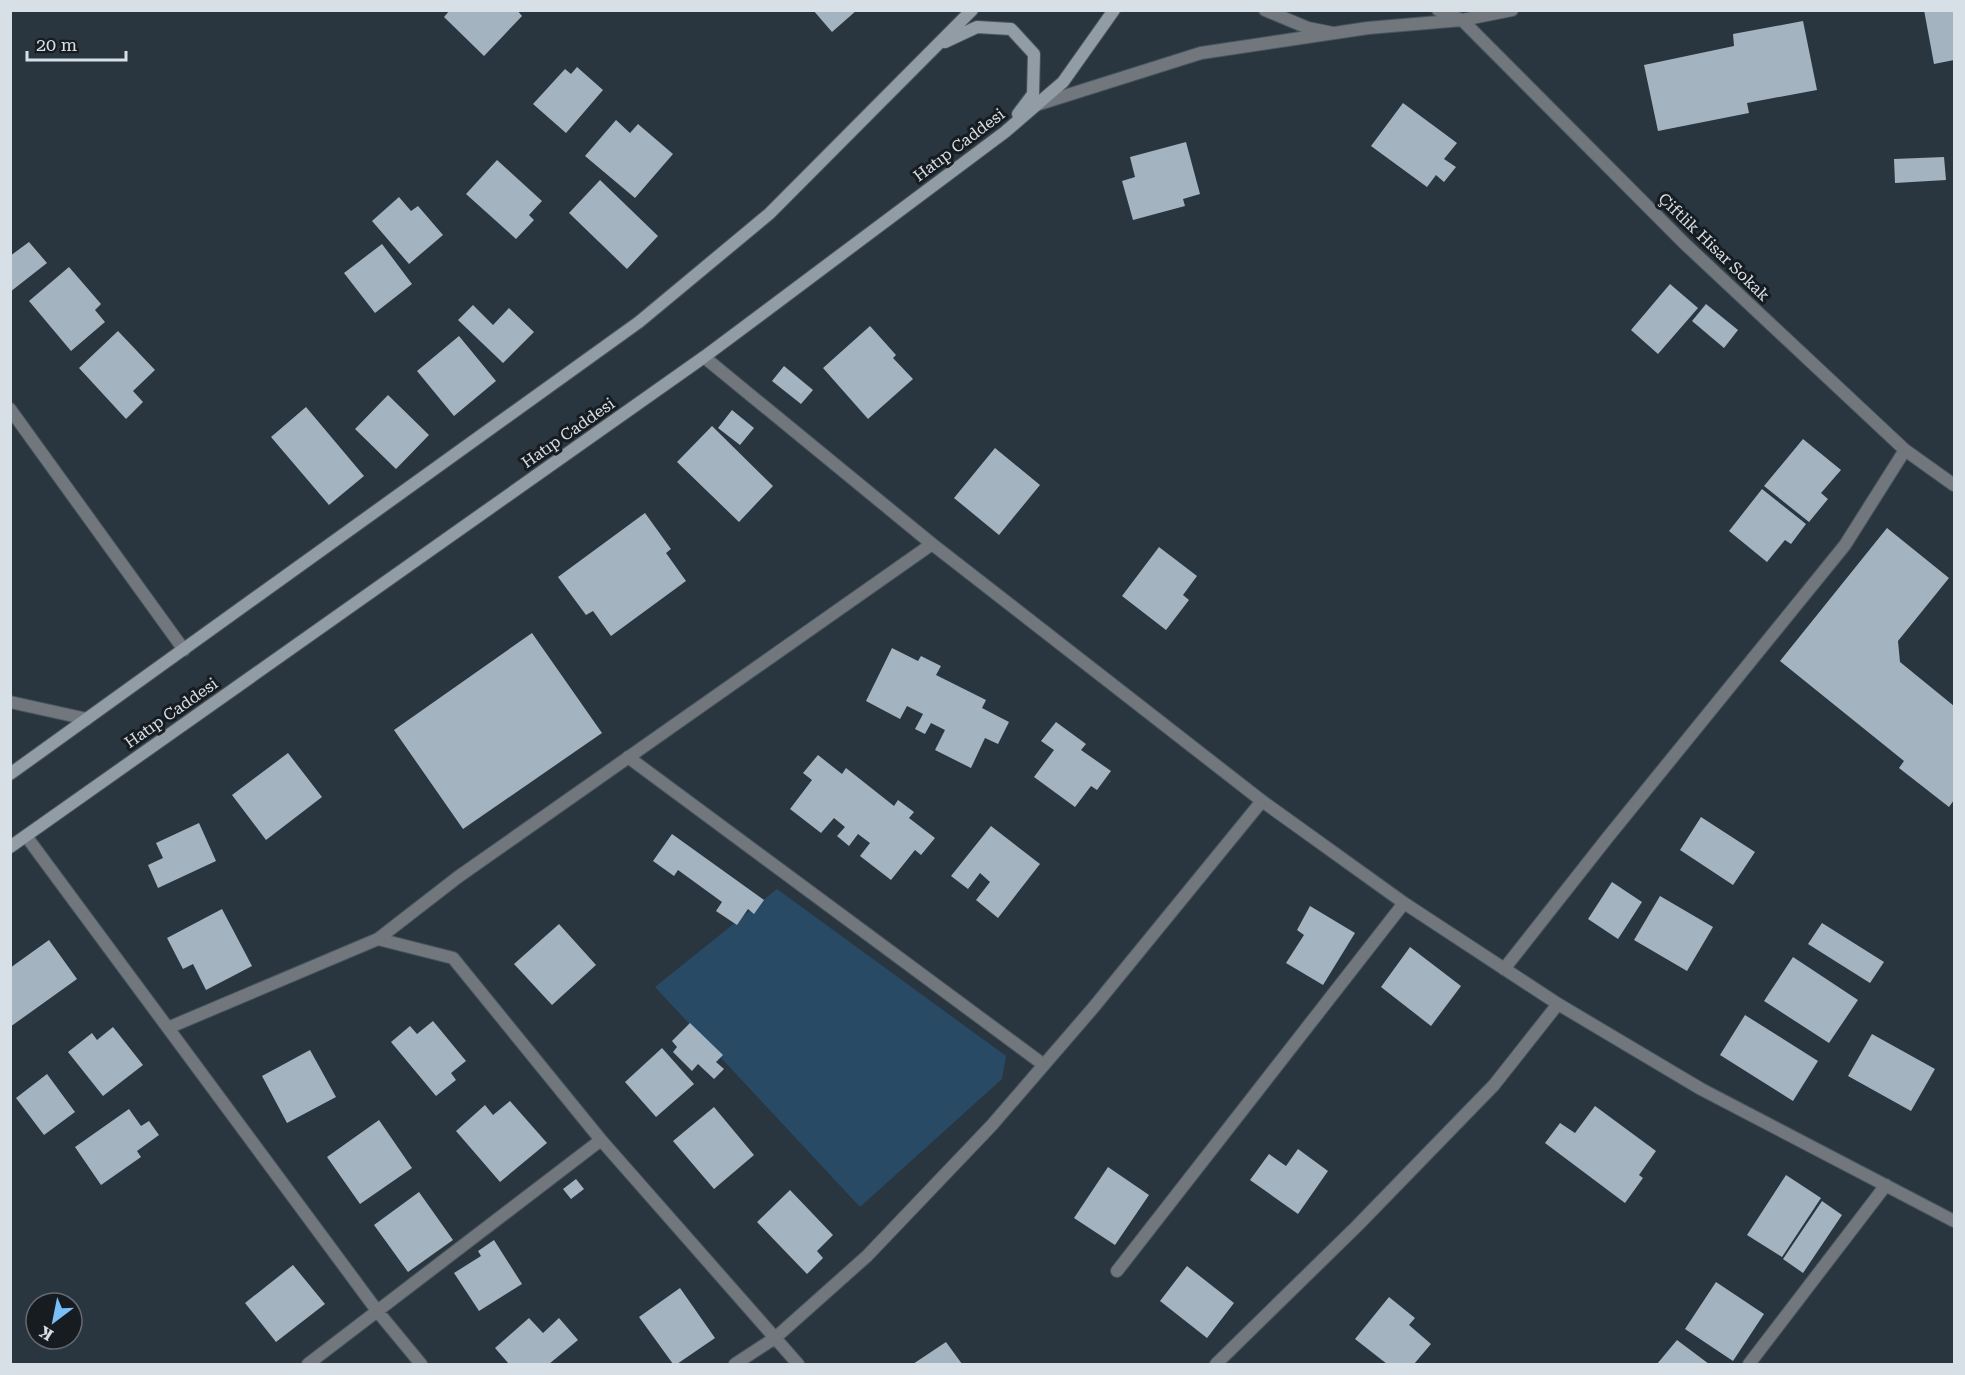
<svg xmlns="http://www.w3.org/2000/svg" width="1965" height="1375" font-family="'Roboto Serif',serif">
<style>
.green{fill:#284a65}
.building{fill:#a4b3c0}
.lines{fill:none;stroke-linecap:round;stroke-linejoin:round}
.service-casing{stroke:#48555e;stroke-width:14}
.minor-casing{stroke:#48555e;stroke-width:14}
.tertiary-casing{stroke:#48555e;stroke-width:14}
.secondary-casing{stroke:#48555e;stroke-width:14}
.service{stroke:#71777c;stroke-width:12}
.minor{stroke:#71777c;stroke-width:12}
.tertiary{stroke:#71777c;stroke-width:12}
.secondary{stroke:#929ca5;stroke-width:12}
.labels{text-anchor:middle;dominant-baseline:central;stroke-width:6;stroke-linejoin:round;paint-order:stroke}
.street-label{font-size:16px;fill:#d8e0e7;stroke:#171c21}
</style>
<rect width="100%" height="100%" fill="#293640"/>
<path class="green" d="M777,889L1006,1056L1002,1079L860,1207L655,987Z"/>
<path class="building" d="M450,10H517L522,16L484,56L444,17Z
M813,10H857L832,32Z
M1924,10H1954V60L1934,64Z
M1803,21L1817,90L1747,103L1749,113L1658,131L1644,65L1734,46L1733,34Z
M577,67L603,90L566,133L533,104L565,69L571,74Z
M1403,103L1457,143L1444,159L1456,167L1444,182L1436,175L1427,187L1371,146Z
M616,120L630,133L638,124L673,154L635,198L585,156Z
M1186,142L1200,194L1183,199L1185,206L1133,220L1122,181L1135,177L1130,157Z
M1944,157L1946,180L1895,183L1894,159Z
M497,160L542,201L529,215L534,220L516,239L466,194Z
M600,180L658,236L627,269L569,213Z
M399,197L411,211L418,206L443,235L409,264L372,221Z
M29,242L47,263L10,292V256Z
M382,244L412,284L375,313L344,273Z
M69,267L101,304L95,310L105,322L71,351L29,301Z
M1670,284L1698,308L1658,354L1631,330Z
M1706,304L1738,330L1724,348L1692,321Z
M473,305L493,325L509,308L534,332L503,363L458,320Z
M870,326L896,355L893,358L913,379L868,419L823,368Z
M118,331L155,370L133,391L143,402L126,419L79,368Z
M459,336L496,381L454,416L417,371Z
M784,366L813,390L801,404L772,381Z
M388,395L429,435L396,469L355,429Z
M306,407L364,476L329,505L271,437Z
M732,410L754,428L740,445L718,428Z
M712,426L773,486L739,522L677,462Z
M1803,439L1841,470L1821,493L1828,499L1809,522L1764,486Z
M995,448L1040,485L999,535L954,498Z
M1762,489L1806,524L1791,544L1785,540L1767,562L1729,531Z
M645,513L671,549L666,553L686,581L611,636L593,611L586,615L558,577Z
M1887,528L1949,578L1898,641L1900,662L1954,706V800L1949,807L1899,768L1904,761L1780,661Z
M1159,547L1197,576L1183,595L1189,600L1166,630L1122,596Z
M532,633L602,733L463,829L394,730Z
M892,648L918,661L921,656L941,666L936,675L986,700L982,708L1009,722L998,744L985,738L971,768L935,750L945,730L931,723L925,734L915,729L923,714L907,706L900,719L866,701Z
M1056,722L1086,744L1081,750L1111,771L1097,790L1091,786L1075,807L1034,777L1054,750L1041,741Z
M288,753L322,797L266,840L232,795Z
M818,755L842,774L846,768L894,806L898,800L914,812L909,818L935,838L921,855L915,850L891,880L860,856L870,843L858,834L849,846L837,836L845,827L834,818L821,833L790,809L812,780L803,773Z
M1701,817L1755,852L1733,885L1680,850Z
M199,823L216,861L158,888L148,865L163,858L156,843Z
M991,826L1040,864L998,918L976,900L990,882L980,873L968,889L951,876Z
M672,834L764,900L754,914L748,909L737,925L716,911L722,902L678,870L674,876L653,861Z
M1612,882L1642,902L1618,939L1588,919Z
M1660,896L1713,927L1687,971L1634,940Z
M1310,906L1355,933L1323,985L1286,963L1304,935L1297,930Z
M222,909L252,966L206,990L193,964L183,969L167,938Z
M1822,923L1884,962L1870,983L1808,944Z
M559,924L596,965L552,1005L514,964Z
M49,940L77,979L10,1027V968Z
M1410,947L1461,986L1431,1026L1381,987Z
M1793,957L1858,1000L1829,1043L1764,1001Z
M1745,1015L1818,1061L1793,1101L1720,1055Z
M433,1021L466,1061L451,1073L456,1080L436,1096L391,1042L410,1026L417,1034Z
M690,1023L723,1055L716,1062L724,1069L714,1079L698,1064L692,1071L673,1052L677,1047L672,1041Z
M113,1027L143,1065L103,1096L68,1052L92,1033L97,1040Z
M1872,1034L1935,1069L1911,1111L1848,1076Z
M662,1048L694,1084L656,1117L625,1082Z
M310,1050L336,1097L287,1123L262,1076Z
M47,1074L75,1112L44,1135L16,1098Z
M510,1101L547,1143L500,1182L456,1131L485,1105L493,1115Z
M1595,1106L1656,1151L1639,1175L1643,1178L1625,1203L1545,1143L1560,1123L1575,1133Z
M714,1107L754,1155L714,1189L673,1141Z
M129,1109L141,1126L149,1121L159,1135L137,1151L141,1157L101,1185L75,1147Z
M379,1120L412,1168L360,1204L327,1157Z
M1298,1149L1328,1171L1298,1214L1250,1180L1269,1154L1286,1166Z
M1108,1167L1149,1195L1115,1245L1074,1218Z
M1786,1175L1821,1198L1782,1257L1747,1235Z
M576,1179L584,1189L571,1199L563,1189Z
M790,1190L833,1235L817,1251L823,1258L807,1274L757,1222Z
M419,1192L453,1240L408,1272L374,1225Z
M1822,1201L1842,1215L1803,1273L1783,1259Z
M494,1240L522,1284L479,1311L454,1273L481,1256L478,1251Z
M293,1265L325,1304L276,1342L245,1303Z
M1187,1266L1234,1303L1207,1338L1160,1301Z
M1716,1282L1764,1314L1733,1361L1685,1329Z
M680,1288L715,1338L677,1364H673L639,1317Z
M1389,1297L1415,1318L1409,1325L1431,1344L1414,1364H1387L1355,1339Z
M529,1318L543,1333L559,1318L578,1340L549,1364H509L495,1348Z
M1677,1340L1709,1364H1657Z
M946,1342L962,1364H913Z"/>
<g class="lines">
<g class="service-casing">
<path id="service" d="M10,702L87,719"/>
</g>
<g class="minor-casing">
<path id="minor" d="M1036,105L1201,53L1368,28L1462,20L1684,243L1905,450L1954,485
M704,357L932,544L1262,801L1404,903L1558,1004L1701,1089L1954,1221
M10,409L184,650
M628,757L1044,1065
M26,836L378,1312L421,1364
M378,939L458,877L932,544
M1504,969L1608,837L1845,545L1905,450
M170,1027L378,939L453,958L601,1140L798,1364
M1117,1271L1404,903
M308,1364L601,1140
M735,1364L775,1338L867,1256L992,1125L1093,1008L1262,801
M1216,1364L1357,1226L1494,1085L1558,1004
M1749,1364L1886,1185"/>
</g>
<g class="tertiary-casing">
<path id="tertiary" d="M1265,10L1308,28L1333,33
M1438,10L1462,20L1512,10"/>
</g>
<g class="secondary-casing">
<path id="secondary" d="M945,42L977,27L1011,29L1034,54L1033,94L1018,114
M10,774L639,322L769,214L972,10
M10,847L704,357L1005,132L1063,82L1114,10"/>
</g>
<use href="#service" class="service"/>
<use href="#minor" class="minor"/>
<use href="#tertiary" class="tertiary"/>
<use href="#secondary" class="secondary"/>
</g>
<g class="labels">
<g class="street-label">
<text transform="translate(959 145) rotate(-37)">Hatıp Caddesi</text>
<text transform="translate(1714 247) rotate(44)">Çiftlik Hisar Sokak</text>
<text transform="translate(568 433) rotate(-35)">Hatıp Caddesi</text>
<text transform="translate(171 713) rotate(-35)">Hatıp Caddesi</text>
</g>
</g>
<rect width="1965" height="1375" fill="none" stroke="#d8e0e7" stroke-width="24"/>
<g transform="translate(54 1321) rotate(212)"><circle r="28" fill="#171c21" stroke="#646a70" stroke-width="1.5"/>
<path d="M0-4.5L10 22L0 15L-10 22Z" fill="#79bff8"/>
<text y="-9" font-size="16" font-weight="bold" text-anchor="middle" fill="#d8e0e7">K</text>
</g>
<path d="M27 51v9h99v-9" fill="none" stroke="#d8e0e7" stroke-width="3"/>
<text x="36" y="51" font-size="18" fill="#d8e0e7" stroke="#171c21" stroke-width="4.5" paint-order="stroke">20 m</text>
</svg>
